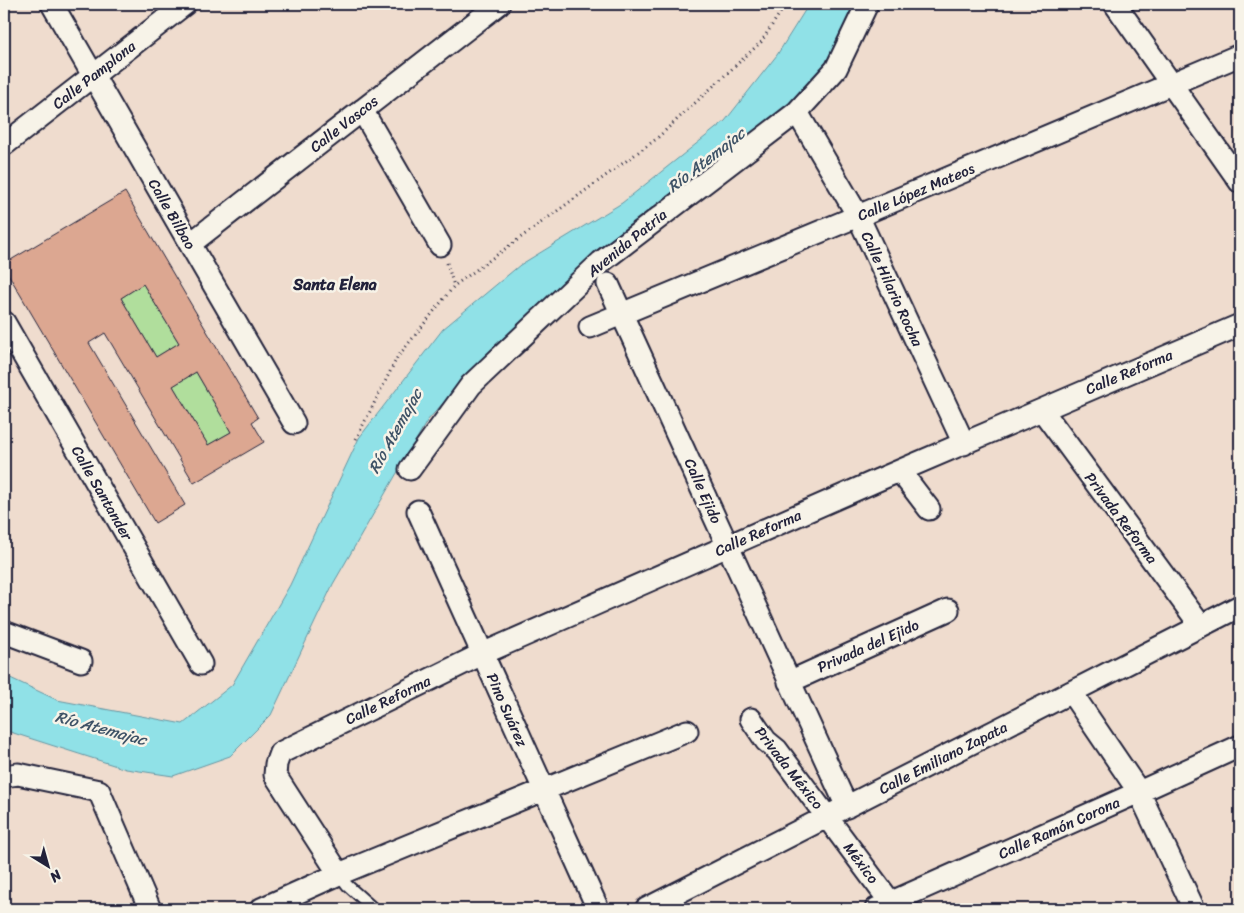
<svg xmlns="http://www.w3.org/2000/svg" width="1244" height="913" font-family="Sriracha,sans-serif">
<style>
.green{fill:#b0de9c;stroke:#69806c}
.water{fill:#90e1e7;stroke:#6495a2}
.building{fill:#dca791;stroke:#22223b;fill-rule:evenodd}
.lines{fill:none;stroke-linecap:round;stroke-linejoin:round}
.lane-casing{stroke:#22223b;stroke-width:14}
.street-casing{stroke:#22223b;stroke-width:25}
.path{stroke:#22223b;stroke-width:3;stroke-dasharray:1 4;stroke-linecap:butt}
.lane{stroke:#f7f3e8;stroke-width:10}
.street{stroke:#f7f3e8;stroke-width:21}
.labels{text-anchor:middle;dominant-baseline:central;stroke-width:5;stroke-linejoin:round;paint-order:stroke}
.street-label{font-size:15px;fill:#22223b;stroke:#f7f3e8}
.water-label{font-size:16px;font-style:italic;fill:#3e5266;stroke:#f7f3e8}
.neighbourhood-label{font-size:16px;font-weight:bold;fill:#22223b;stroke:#f7f3e8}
</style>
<rect width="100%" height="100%" fill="#efdcce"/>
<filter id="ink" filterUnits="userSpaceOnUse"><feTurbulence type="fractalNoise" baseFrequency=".02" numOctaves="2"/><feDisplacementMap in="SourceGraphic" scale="10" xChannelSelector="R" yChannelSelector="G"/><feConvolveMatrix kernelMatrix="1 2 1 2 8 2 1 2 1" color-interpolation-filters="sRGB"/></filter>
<g filter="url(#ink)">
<path class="green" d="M143,284L179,343L156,357L121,298Z
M196,372L231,432L208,445L173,386Z"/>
<path class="water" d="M809,4H864L834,66L792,112L496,344L427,421L333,584L271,715L230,756L173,776L126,769L4,730V675L57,700L183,724L232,685L290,585L359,438L443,329L520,265L622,203L725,121L777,55Z"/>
<path class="building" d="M125,192L258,418L252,422L264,442L194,483L105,333L89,343L185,505L155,523L4,267V264ZM143,284L179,343L156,357L121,298ZM196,372L231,432L208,445L173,386Z"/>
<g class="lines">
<g class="lane-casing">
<path id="lane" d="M339,874L347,885L374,909"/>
</g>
<g class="street-casing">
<path id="street" d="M52,4L190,244L294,423
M1115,4L1240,182
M362,110L440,245
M797,112L858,216L964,444
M4,145L185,4
M190,244L499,4
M608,284L847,807
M4,322L201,664
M590,327L858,216L1240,55
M1042,410L1201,626
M410,469L471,385L601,262L797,112L836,69L867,4
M900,471L929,509
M418,511L598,909
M4,632L81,661
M789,682L948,610
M1071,692L1139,792L1194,909
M751,719L766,741L777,750L891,903L893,909
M4,776L18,774L99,791L150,909
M339,874L275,775L276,764L280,753L482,654L878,480L1240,325
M261,909L339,874L687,731
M646,909L1240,606
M876,909L1139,792L1240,746"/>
</g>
<path class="path" d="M447,263L454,286
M356,439L397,358L454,286L655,140L761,42L786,4"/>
<use href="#lane" class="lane"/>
<use href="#street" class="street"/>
</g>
</g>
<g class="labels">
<g class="street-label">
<text transform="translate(94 75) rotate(-38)">Calle Pamplona</text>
<text transform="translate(344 124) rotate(-38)">Calle Vascos</text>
<text transform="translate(916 192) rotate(-23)">Calle López Mateos</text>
<text transform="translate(172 214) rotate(60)">Calle Bilbao</text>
<text transform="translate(627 243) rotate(-39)">Avenida Patria</text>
<text transform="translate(892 289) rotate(65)">Calle Hilario Rocha</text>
<text transform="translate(1129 372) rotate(-23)">Calle Reforma</text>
<text transform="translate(703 491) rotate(66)">Calle Ejido</text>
<text transform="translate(102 493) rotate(60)">Calle Santander</text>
<text transform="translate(1121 518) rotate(53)">Privada Reforma</text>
<text transform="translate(758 533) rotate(-24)">Calle Reforma</text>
<text transform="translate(868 646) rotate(-24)">Privada del Ejido</text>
<text transform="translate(388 700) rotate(-26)">Calle Reforma</text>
<text transform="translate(507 710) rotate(66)">Pino Suárez</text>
<text transform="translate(943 758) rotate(-27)">Calle Emiliano Zapata</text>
<text transform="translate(789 768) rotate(52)">Privada México</text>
<text transform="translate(1059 828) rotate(-24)">Calle Ramón Corona</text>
<text transform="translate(861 863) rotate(53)">México</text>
</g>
<g class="water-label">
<text transform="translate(706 160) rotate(-38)">Río Atemajac</text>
<text transform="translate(395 431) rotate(-61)">Río Atemajac</text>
<text transform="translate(101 728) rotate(15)">Río Atemajac</text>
</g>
<g class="neighbourhood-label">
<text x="335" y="284">Santa Elena</text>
</g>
</g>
<rect width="1244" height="913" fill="none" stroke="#f7f3e8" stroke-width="20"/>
<rect x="10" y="10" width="1224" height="893" fill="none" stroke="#22223b" stroke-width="2" filter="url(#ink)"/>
<g transform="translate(48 866) rotate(143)" stroke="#f7f3e8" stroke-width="4" paint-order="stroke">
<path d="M0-4L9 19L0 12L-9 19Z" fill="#22223b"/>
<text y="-8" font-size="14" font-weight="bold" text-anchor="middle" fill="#22223b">N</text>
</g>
</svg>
